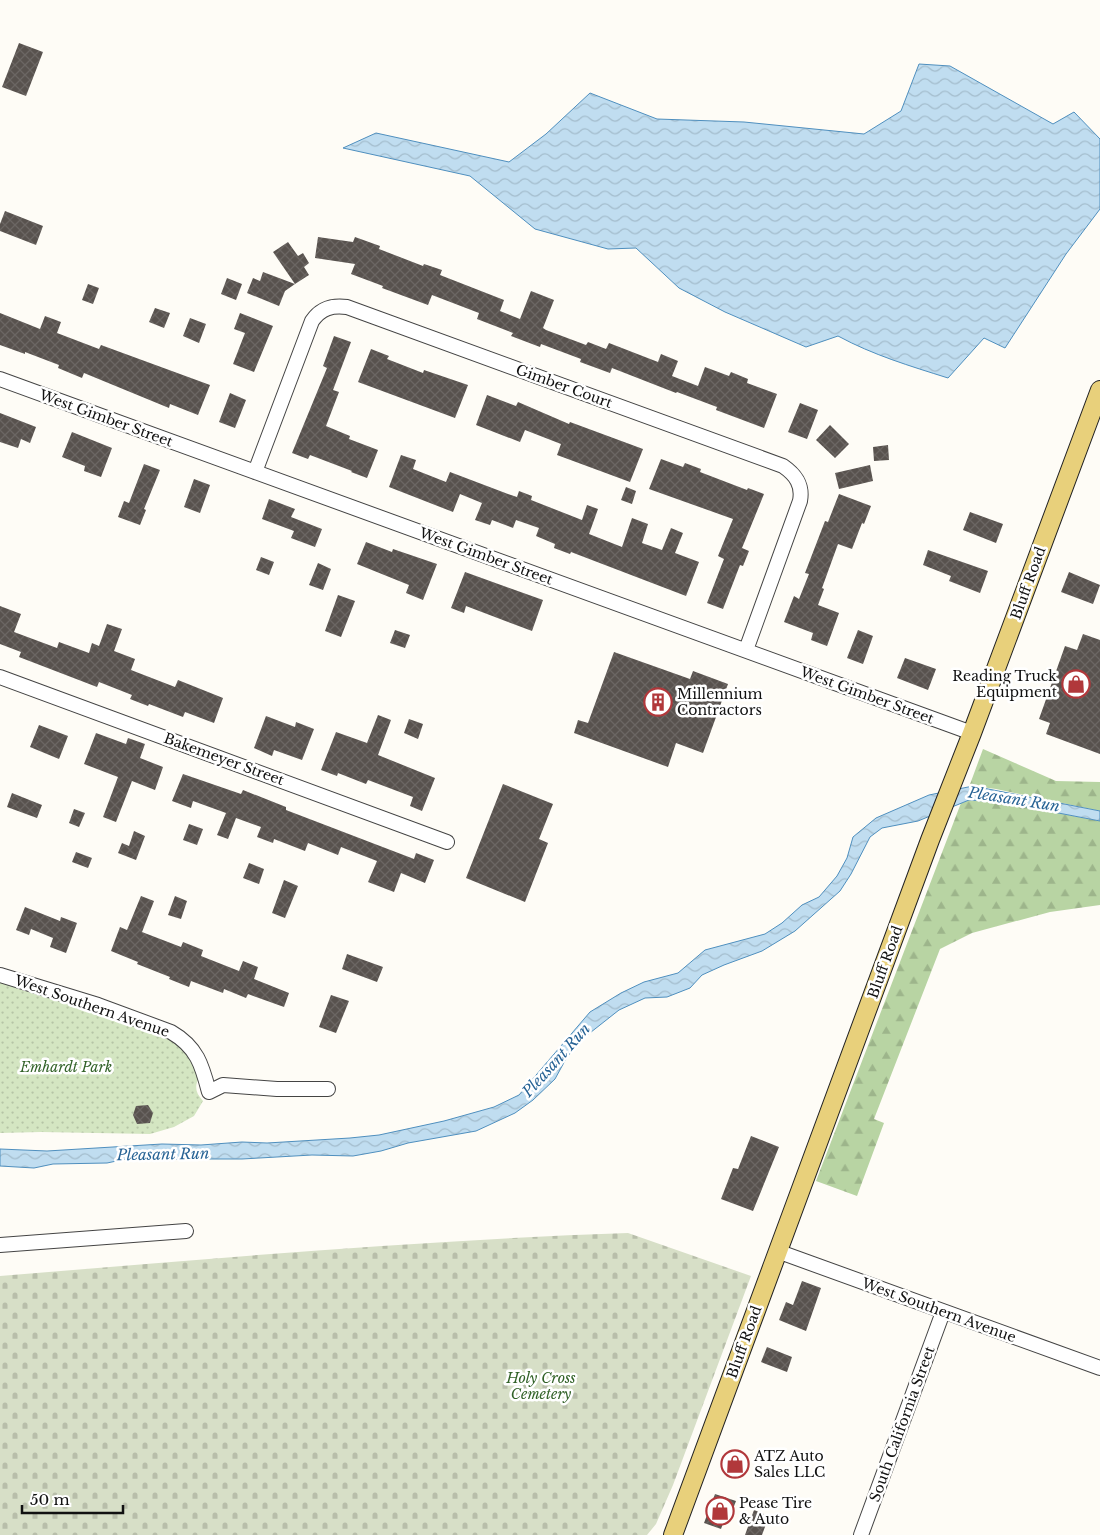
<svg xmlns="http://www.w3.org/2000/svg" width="1100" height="1535" font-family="'Libre Baskerville',serif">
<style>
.grass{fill:url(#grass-dots)}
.forest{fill:url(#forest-firs)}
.cemetery{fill:url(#cemetery-stones)}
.water{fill:url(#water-waves);stroke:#4f8fbe}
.building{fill:url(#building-cross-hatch)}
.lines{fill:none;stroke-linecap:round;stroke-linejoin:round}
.minor-casing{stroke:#444;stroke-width:16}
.major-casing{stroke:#222;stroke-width:20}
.minor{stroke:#fff;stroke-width:14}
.major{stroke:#e8d07b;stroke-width:18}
.labels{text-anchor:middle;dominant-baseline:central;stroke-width:5;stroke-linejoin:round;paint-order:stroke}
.street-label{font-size:14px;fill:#111;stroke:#fff}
.poi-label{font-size:14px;fill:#111;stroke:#fff;text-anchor:start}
.park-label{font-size:14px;font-style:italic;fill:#326228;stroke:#fff}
.water-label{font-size:15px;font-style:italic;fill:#276395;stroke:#fff}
</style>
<defs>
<pattern id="grass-dots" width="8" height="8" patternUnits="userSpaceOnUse" patternTransform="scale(1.25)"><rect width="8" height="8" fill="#d4e6c2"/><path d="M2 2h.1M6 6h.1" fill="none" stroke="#b5c4a6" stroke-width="1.8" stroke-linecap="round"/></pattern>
<pattern id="forest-firs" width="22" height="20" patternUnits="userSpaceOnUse" patternTransform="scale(1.25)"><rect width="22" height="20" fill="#b8d4a3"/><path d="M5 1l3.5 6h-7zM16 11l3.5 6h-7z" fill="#9db58b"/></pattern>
<pattern id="cemetery-stones" width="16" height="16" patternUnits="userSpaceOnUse" patternTransform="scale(1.25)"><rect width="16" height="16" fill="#d7dfc7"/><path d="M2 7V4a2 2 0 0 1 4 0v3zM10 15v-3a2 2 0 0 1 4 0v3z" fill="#b8beaa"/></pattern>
<pattern id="water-waves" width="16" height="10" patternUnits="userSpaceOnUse" patternTransform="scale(1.25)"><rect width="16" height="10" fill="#c0ddf0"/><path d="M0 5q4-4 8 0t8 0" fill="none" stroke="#a4bdcd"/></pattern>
<pattern id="building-cross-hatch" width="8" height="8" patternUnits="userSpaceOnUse" patternTransform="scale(1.25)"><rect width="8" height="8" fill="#58524e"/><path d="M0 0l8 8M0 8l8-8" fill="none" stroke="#6b6663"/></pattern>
</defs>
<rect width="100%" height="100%" fill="#fefcf6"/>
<path class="grass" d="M0,977L61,998L188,1046L200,1076C194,1086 195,1092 203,1101L194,1116L174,1127L150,1134L41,1132L0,1133Z"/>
<path class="forest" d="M983,749L1056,781L1100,782V811L996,789L973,786L969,787Z
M969,800L1001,802L1100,821V905L1050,912L972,933L940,949L874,1119L884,1123L857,1196L816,1181L961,803Z"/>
<path class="cemetery" d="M628,1233L751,1276L673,1485L656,1524L647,1535H0V1276C209,1259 419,1240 628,1233Z"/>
<path class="water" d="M919,64L950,66L1053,124L1074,112L1100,139V209L1066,254L1005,348L984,338L948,378C910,366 873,355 838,336L806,347L725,312L679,288L636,248L608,249L535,229L470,176L343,148L376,133L509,162L546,134L590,93L657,119L744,122L864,134L901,111Z
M973,786L1100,811V821L1001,802L969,800L918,821L882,828L870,837L851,874L840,891L795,931L762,951L724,965L702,975L690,988L667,997L645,998L619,1010L581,1040L567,1057L555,1079L533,1100L515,1113L476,1131L408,1143L381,1151L353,1156L312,1155L242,1159H126L107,1163L53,1164L34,1168L0,1166V1149L47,1151L162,1144L201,1145L242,1142L267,1143L350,1138L379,1135L444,1121L494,1107L519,1095L590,1012L621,993L644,982L678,973L705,950L765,934L782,923L802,905L819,897L837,876L847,858L853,837L876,818L929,795Z"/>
<path class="building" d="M19,43L43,52L26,96L2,87Z
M5,211L43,226L36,245L0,231V224Z
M318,237L353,242L355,237L380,246L379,249L423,266L424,264L442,270L440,275L504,300L500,311L520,319L531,291L554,300L543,328L546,330L586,345L588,342L606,349L609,343L658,362L661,354L678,361L672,376L698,386L705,367L729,376L731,372L748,379L747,383L777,394L764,428L716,410L717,407L677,392L676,393L612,368L610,373L580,362L581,359L541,344L540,347L511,336L513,333L477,319L479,313L432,295L428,305L382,288L383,286L351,274L355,264L315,258Z
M288,242L298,256L303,253L309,263L304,267L309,275L295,284L273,252Z
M263,272L295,284L285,291L279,306L247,293L253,278L260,281Z
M227,278L242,284L236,300L221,294Z
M88,284L99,288L93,304L82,300Z
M155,308L170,313L164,328L149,322Z
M0,313L40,329L45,316L61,322L57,333L99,349L101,345L210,385L198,415L170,404L169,408L84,373L82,378L58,368L59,365L25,352V354L0,345Z
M240,313L273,326L254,372L233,364L245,333L234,329Z
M190,318L206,324L199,343L183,336Z
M334,336L351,342L333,390L339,392L326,426L350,436L349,439L378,450L367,478L351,472L352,471L310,455L308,459L292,453L327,368L323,366Z
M371,349L389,356L387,359L423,373L424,370L468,385L455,418L358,382Z
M230,393L246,400L235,428L219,422Z
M487,395L516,406L518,402L569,424L570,422L643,449L630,482L557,455L561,444L525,430L520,442L476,425Z
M800,403L818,410L807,439L788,432Z
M0,413L36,427L30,443L21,439L18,448L0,442Z
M830,425L849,444L835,458L816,440Z
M72,432L112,448L101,477L84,471L85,466L62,457Z
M888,445L889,460L874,461L873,447Z
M401,455L416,460L413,469L446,482L450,472L508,494L517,497L519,491L532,496L531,500L582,520L587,505L598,509L589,534L622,547L632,518L648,524L642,543L662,550L671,528L683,533L675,553L699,562L686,596L571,552L570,554L554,548L555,544L536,536L539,528L516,520L513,528L492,520L490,525L475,520L482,503L460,494L453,512L389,487Z
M661,459L683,467L685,463L701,469L700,472L747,490L748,488L764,494L742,548L749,551L743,566L740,565L723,609L707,603L724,559L718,556L733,519L649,489Z
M144,464L160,470L144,509L146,510L140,525L118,517L124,501L129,503Z
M870,465L873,481L839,489L835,473Z
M194,479L210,485L200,513L184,507Z
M626,487L636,491L632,504L621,500Z
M839,494L871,506L864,524L862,523L852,549L838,544L822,588L824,589L818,605L839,613L827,646L811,640L813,633L784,622L794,596L799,599L809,574L805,573L825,521L828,522Z
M269,499L295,509L291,517L322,529L315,547L291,538L294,531L262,519Z
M970,512L1003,524L996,543L963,530Z
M366,542L392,552L393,549L437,564L423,600L406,593L409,585L357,564Z
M928,550L988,571L980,593L949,581L951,576L923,565Z
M261,557L274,562L269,575L256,570Z
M318,563L331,569L323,590L309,585Z
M465,572L543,600L532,631L466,606L464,613L451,608Z
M1069,572L1100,585L1093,604L1061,592Z
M338,595L355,601L341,637L325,631Z
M0,606L21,614L14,632L57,648L59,642L89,653L92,643L99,646L107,624L122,629L114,651L135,659L131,670L175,687L178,680L223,698L214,723L185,712L183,717L149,704L148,706L130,699L132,695L99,682L97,687L19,657L21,652L0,644Z
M395,630L410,635L405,648L390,643Z
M858,630L873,636L863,664L847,658Z
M1083,634L1100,640V754L1046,734L1050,723L1039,719L1065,646L1077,650Z
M614,652L690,679L693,671L728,684L703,753L676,743L668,767L574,733L578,720L588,723Z
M905,658L936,669L928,690L897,678Z
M378,715L391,720L378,755L435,778L422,811L410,806L413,797L368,780L366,784L338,773L337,776L321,770L336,732L367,743Z
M266,716L295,727L296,722L314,729L302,760L274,750L272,756L254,748Z
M409,719L423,724L418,739L404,733Z
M39,725L68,736L59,759L30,747Z
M96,733L126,744L128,738L145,744L140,758L163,767L155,790L132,781L116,822L103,817L118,777L84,764Z
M183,774L241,794L243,790L286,807V810L414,859L416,853L434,860L425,883L401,873L394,892L368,882L377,861L341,847L338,855L308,843L305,851L274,839L273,843L257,837L261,827L236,818L228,839L217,835L226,813L193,801L191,808L172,801Z
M503,784L553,804L539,839L548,843L525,902L466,878Z
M12,793L42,805L37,818L7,807Z
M74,809L85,813L79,827L69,823Z
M189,824L203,829L197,845L183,840Z
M134,831L145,836L136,860L118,853L122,843L129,846Z
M76,852L92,858L88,868L72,862Z
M249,863L264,869L259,884L243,878Z
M284,880L298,886L285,918L272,913Z
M141,896L154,901L142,932L181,947L183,942L203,950L201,956L239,971L243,961L258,967L254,979L289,993L284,1007L248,994L246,998L224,989L223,993L191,981L189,987L169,979L170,977L137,964L138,962L111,951L120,927L127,930Z
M175,896L187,901L181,919L168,915Z
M25,907L60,921L61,917L77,923L66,953L50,947L53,938L31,929L29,935L16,930Z
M347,954L383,967L377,982L342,969Z
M331,995L349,1001L336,1033L319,1027Z
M148,1105L153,1113L150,1123L137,1124L133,1115L136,1106Z
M751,1136L779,1147L753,1211L721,1199L733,1168L738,1169Z
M802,1281L821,1288L806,1331L779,1320L786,1302L793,1305Z
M767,1347L792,1357L787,1372L761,1362Z
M728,1452L748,1460L741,1476L722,1469Z
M715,1494L736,1501L728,1522L724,1521L721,1529L704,1523Z
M754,1510L769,1516L762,1535H745Z"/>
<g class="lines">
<g class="minor-casing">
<path id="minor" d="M0,379L972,733
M255,472L312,321C321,308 332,305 347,307L783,466C796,475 803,485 800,501L746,650
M0,677L447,842
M0,975L98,1005L171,1032C197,1047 202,1065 209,1092L223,1085L277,1089H328
M0,1245L186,1231
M777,1251L1100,1368
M861,1535L943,1312"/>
</g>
<g class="major-casing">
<path id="major" d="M673,1535L930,840L972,733L1100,390"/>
</g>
<use href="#minor" class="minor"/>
<use href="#major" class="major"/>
</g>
<defs>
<g id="shop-ring" transform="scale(1.4375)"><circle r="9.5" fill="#fff" stroke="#b1383b" stroke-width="1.5"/><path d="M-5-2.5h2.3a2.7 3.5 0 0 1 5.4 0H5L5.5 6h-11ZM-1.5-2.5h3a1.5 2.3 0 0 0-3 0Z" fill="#b1383b"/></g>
<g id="building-ring" transform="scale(1.4375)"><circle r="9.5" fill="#fff" stroke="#b1383b" stroke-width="1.5"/><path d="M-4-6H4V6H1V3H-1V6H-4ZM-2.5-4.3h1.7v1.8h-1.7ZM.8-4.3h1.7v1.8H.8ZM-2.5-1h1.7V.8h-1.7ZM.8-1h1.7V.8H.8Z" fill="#b1383b"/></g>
</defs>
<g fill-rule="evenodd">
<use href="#shop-ring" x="1076" y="684"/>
<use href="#building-ring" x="658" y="702"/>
<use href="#shop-ring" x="735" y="1464"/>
<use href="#shop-ring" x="720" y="1511"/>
</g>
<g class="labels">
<g class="street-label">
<text transform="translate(564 386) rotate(20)">Gimber Court</text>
<text transform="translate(106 418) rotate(20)">West Gimber Street</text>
<text transform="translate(486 556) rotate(20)">West Gimber Street</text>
<text transform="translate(1028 583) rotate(-70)">Bluff Road</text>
<text transform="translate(867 695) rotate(20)">West Gimber Street</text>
<text transform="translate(224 759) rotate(20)">Bakemeyer Street</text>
<text transform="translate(885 962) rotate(-70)">Bluff Road</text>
<text transform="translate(92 1006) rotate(19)">West Southern Avenue</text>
<text transform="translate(939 1310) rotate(20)">West Southern Avenue</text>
<text transform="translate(744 1342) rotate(-70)">Bluff Road</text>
<text transform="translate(902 1424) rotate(-70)">South California Street</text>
</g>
<g class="poi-label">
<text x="1057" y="676" text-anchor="end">Reading Truck<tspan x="1057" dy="16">Equipment</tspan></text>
<text x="677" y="694">Millennium<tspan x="677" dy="16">Contractors</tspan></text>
<text x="754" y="1456">ATZ Auto<tspan x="754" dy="16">Sales LLC</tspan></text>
<text x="739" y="1503">Pease Tire<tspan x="739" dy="16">&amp; Auto</tspan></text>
</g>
<g class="park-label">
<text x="66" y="1067">Emhardt Park</text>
<text x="541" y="1378">Holy Cross<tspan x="541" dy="16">Cemetery</tspan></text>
</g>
<g class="water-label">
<text transform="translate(1014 799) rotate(9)">Pleasant Run</text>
<text transform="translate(556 1060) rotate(-48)">Pleasant Run</text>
<text transform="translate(163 1154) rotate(-1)">Pleasant Run</text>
</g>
</g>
<path d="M22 1505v8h101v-8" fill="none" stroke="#111111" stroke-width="2.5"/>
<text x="30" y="1505" font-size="15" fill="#111111" stroke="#ffffff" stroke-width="4" paint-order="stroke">50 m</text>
</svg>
